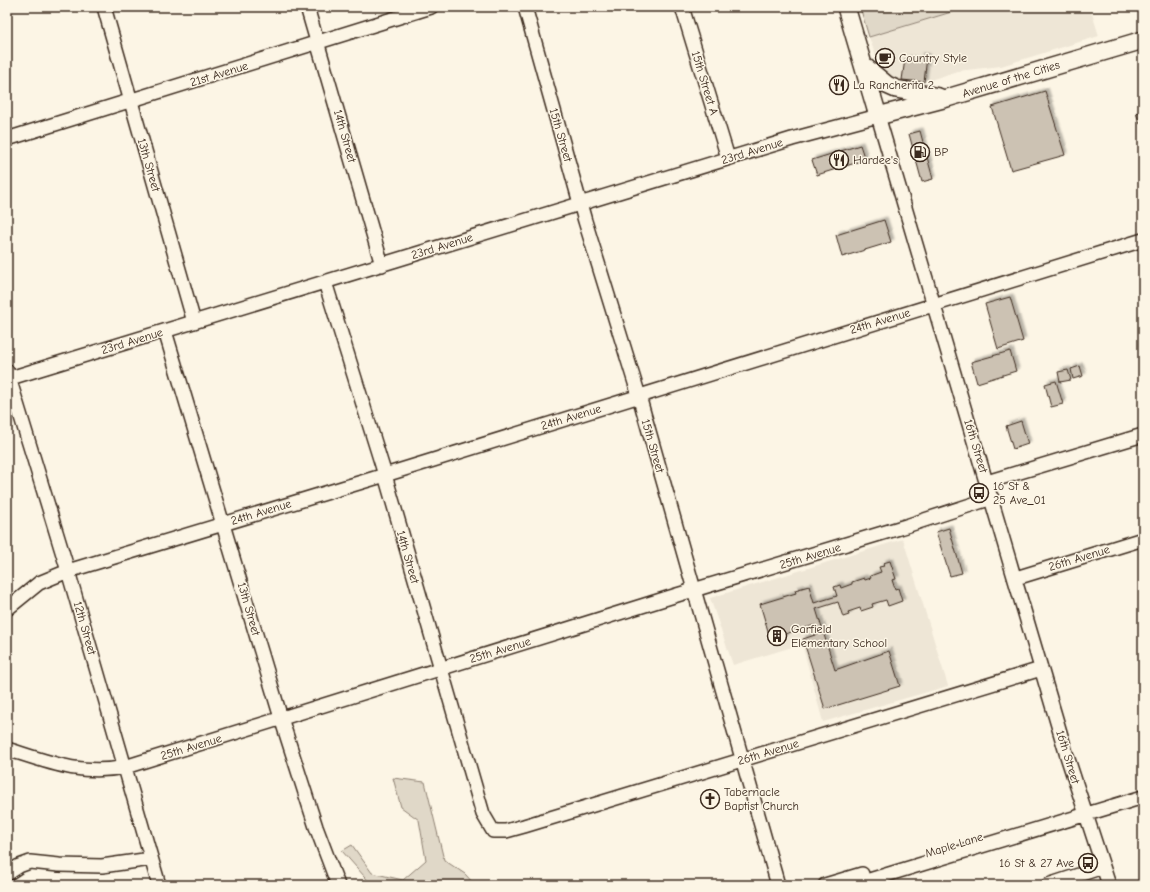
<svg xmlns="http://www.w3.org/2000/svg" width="1150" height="892" font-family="'Comic Neue',sans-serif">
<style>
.built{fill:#eee6d6}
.green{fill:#e0d8c8;stroke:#8e8173}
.building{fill:#ccc2b3;stroke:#3b2a1e;filter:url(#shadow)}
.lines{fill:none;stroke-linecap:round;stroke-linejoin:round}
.minor-casing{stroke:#3b2a1e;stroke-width:16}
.major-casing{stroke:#3b2a1e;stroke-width:20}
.minor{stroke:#fcf5e5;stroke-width:13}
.major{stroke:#fcf5e5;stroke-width:17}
.labels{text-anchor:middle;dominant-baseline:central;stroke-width:3;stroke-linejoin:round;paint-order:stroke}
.poi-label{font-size:12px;fill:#3b2a1e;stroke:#fcf5e5;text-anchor:start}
.street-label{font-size:12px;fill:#3b2a1e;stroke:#fcf5e5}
</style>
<defs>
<filter id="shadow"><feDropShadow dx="3" dy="-3" stdDeviation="1" flood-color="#0004"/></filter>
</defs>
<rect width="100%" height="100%" fill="#fcf5e5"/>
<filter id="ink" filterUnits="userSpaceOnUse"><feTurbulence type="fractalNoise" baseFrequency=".025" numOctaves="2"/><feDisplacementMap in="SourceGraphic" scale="8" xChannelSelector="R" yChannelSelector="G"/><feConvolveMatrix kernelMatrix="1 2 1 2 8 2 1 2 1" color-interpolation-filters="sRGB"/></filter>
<g filter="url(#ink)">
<path class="built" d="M968,7H1090L1099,36L1001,66L958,71L918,84L891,78L881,70L869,37Z
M903,539L948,686L823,722L802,644L733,665L710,598Z"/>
<path class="green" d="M860,7H968L869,37Z
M393,778L425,782L444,860L465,874L475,885H372L342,851L352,845L372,873L403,880L426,860L419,820L401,807Z"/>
<path class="building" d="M920,56L927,57L924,82L902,80L905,59L919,60Z
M1045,91L1065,155L1011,170L992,107Z
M1143,111V123L1140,124L1136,113Z
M920,131L933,179L922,182L909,134Z
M860,145L865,160L817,175L812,160Z
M884,220L891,242L842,257L836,235Z
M1010,297L1023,341L998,349L985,304Z
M1010,351L1016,371L977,383L971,362Z
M1080,366L1083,376L1073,379L1071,369Z
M1068,370L1071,380L1060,382L1058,372Z
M1056,381L1063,404L1051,407L1045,384Z
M1021,421L1028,444L1013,449L1006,426Z
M949,528L962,573L950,576L936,532Z
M890,561L896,579L892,580L895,589L898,588L902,601L888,606L886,600L872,604L873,607L861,611L860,608L848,612L849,615L843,617L838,602L816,609L835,670L889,651L900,686L825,709L803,639L818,634L815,625L785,634L786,637L771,641L760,604L796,593L795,590L809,586L814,603L837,596L834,587L840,585L841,588L852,584V582L864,578L865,580L871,578L870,576L881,572L879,567L884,566L883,563Z"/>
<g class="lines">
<g class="minor-casing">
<path id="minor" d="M104,7L194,322
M307,7L382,265
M525,7L585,221L639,396L778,885
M682,7L728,158
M7,139L431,7
M325,282L385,475L483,814L493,831H506L524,826L1041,669
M165,331L281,718L316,827L338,885
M7,371L68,571L159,885
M7,379L792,139L878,116L1067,756L1109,885
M987,482L1143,435
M1016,578L1143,539
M7,609L39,583L68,571L385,475L1143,240
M7,749C48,762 81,776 125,767L677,595L906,526L992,498
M7,874L19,866L30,862L59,865L102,866L151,859
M825,885L862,874
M853,885L1143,797
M1048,885L1103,867"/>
</g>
<g class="major-casing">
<path id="major" d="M846,7L878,116L947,98L1143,40
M863,65L887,85L896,89L939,97"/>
</g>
<use href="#minor" class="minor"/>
<use href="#major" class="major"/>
</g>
</g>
<defs>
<g id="cafe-ring" transform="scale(1)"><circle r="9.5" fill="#fcf5e5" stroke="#3b2a1e" stroke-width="1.5"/><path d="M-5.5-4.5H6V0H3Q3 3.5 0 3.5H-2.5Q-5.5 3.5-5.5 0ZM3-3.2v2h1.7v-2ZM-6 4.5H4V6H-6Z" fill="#3b2a1e"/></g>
<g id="restaurant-ring" transform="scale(1)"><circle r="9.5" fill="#fcf5e5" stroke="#3b2a1e" stroke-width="1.5"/><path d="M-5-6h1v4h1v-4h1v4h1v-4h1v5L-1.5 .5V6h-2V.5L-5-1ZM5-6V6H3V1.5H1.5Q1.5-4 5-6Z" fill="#3b2a1e"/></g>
<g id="fuel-ring" transform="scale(1)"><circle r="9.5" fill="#fcf5e5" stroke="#3b2a1e" stroke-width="1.5"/><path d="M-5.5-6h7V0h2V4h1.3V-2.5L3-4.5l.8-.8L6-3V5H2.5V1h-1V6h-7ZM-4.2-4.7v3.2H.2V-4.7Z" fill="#3b2a1e"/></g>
<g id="bus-ring" transform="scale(1)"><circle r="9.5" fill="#fcf5e5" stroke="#3b2a1e" stroke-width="1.5"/><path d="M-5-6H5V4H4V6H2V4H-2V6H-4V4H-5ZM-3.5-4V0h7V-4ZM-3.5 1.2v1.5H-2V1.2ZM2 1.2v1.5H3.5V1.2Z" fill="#3b2a1e"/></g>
<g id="building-ring" transform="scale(1)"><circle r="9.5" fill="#fcf5e5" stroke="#3b2a1e" stroke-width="1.5"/><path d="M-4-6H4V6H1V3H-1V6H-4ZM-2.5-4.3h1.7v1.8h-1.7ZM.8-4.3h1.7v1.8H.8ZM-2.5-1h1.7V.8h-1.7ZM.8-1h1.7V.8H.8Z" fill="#3b2a1e"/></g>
<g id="church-ring" transform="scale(1)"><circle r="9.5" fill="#fcf5e5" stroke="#3b2a1e" stroke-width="1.5"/><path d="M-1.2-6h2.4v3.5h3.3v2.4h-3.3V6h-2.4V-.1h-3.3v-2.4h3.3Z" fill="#3b2a1e"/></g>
</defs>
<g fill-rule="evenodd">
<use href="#cafe-ring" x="885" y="58"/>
<use href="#restaurant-ring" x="839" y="85"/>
<use href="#fuel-ring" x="920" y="152"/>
<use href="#restaurant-ring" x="839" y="160"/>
<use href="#bus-ring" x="979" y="493"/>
<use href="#building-ring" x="777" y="636"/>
<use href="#church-ring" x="710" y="799"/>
<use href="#bus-ring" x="1088" y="863"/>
</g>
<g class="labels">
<g class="poi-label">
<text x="899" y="58">Country Style</text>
<text x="853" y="85">La Rancherita 2</text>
<text x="934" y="152">BP</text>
<text x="853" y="160">Hardee's</text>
<text x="993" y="486">16 St &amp;<tspan x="993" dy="14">25 Ave_01</tspan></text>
<text x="791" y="629">Garfield<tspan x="791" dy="14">Elementary School</tspan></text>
<text x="724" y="792">Tabernacle<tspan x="724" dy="14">Baptist Church</tspan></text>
<text x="1074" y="863" text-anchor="end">16 St &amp; 27 Ave</text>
</g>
<g class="street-label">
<text transform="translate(219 74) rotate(-17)">21st Avenue</text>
<text transform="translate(1011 79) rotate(-17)">Avenue of the Cities</text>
<text transform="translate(705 83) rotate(73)">15th Street A</text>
<text transform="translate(561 135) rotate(74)">15th Street</text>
<text transform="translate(345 136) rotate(74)">14th Street</text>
<text transform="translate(752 151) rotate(-17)">23rd Avenue</text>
<text transform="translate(149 165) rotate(74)">13th Street</text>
<text transform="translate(442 246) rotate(-17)">23rd Avenue</text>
<text transform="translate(880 321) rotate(-17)">24th Avenue</text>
<text transform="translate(132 341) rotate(-17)">23rd Avenue</text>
<text transform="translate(571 417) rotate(-17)">24th Avenue</text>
<text transform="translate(653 446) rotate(74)">15th Street</text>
<text transform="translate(976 446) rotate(73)">16th Street</text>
<text transform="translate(261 512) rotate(-17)">24th Avenue</text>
<text transform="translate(810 556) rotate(-17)">25th Avenue</text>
<text transform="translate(408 557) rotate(74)">14th Street</text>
<text transform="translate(1079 558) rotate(-17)">26th Avenue</text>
<text transform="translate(249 609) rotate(74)">13th Street</text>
<text transform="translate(85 628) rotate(74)">12th Street</text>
<text transform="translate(500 650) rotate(-17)">25th Avenue</text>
<text transform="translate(191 747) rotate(-17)">25th Avenue</text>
<text transform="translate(768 752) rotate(-17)">26th Avenue</text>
<text transform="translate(1068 757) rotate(73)">16th Street</text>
<text transform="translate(954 845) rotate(-17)">Maple Lane</text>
</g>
</g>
<rect width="1150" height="892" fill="none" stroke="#fcf5e5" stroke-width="24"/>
<rect x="12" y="12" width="1126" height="868" fill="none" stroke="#3b2a1e" stroke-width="1.5" filter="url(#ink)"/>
</svg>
